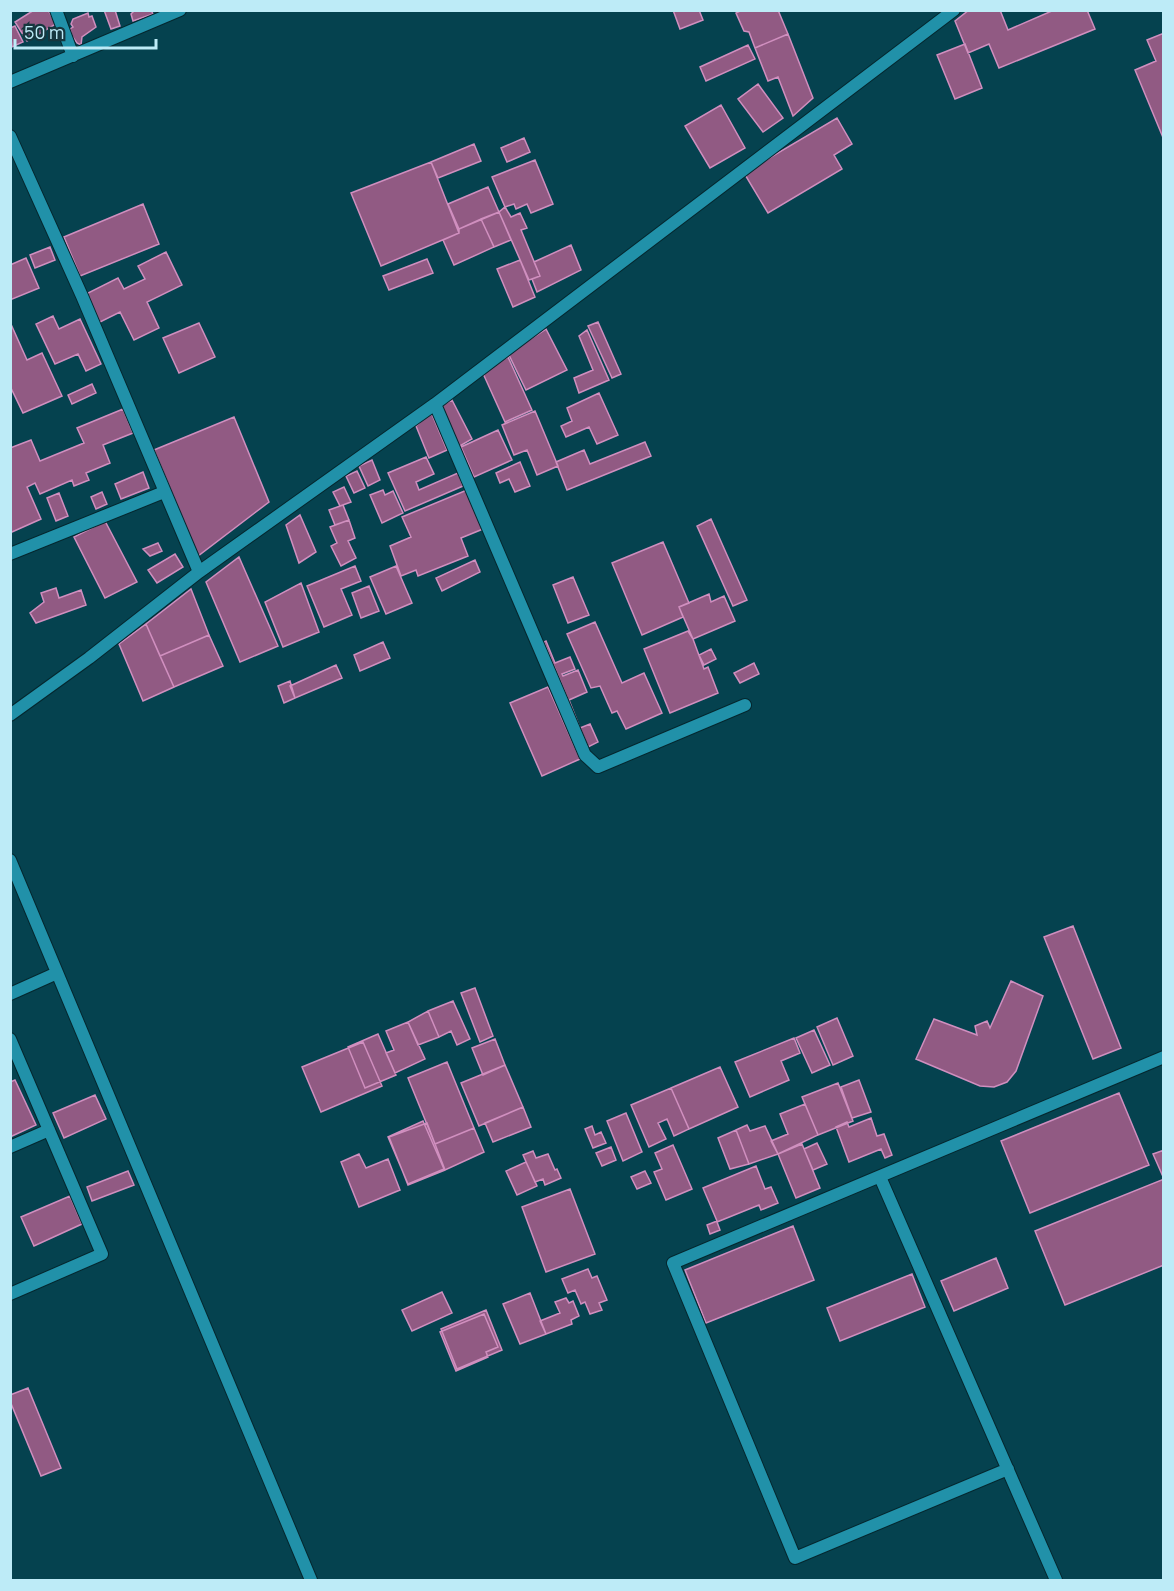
<svg xmlns="http://www.w3.org/2000/svg" width="1174" height="1591" font-family="Manrope,sans-serif">
<style>
.building{fill:#915a83;stroke:#d08fbf;stroke-width:1.5}
.lines{fill:none;stroke-linecap:round;stroke-linejoin:round}
.minor-casing{stroke:#05272e;stroke-width:14}
.minor{stroke:#2191a9;stroke-width:12}
</style>
<rect width="100%" height="100%" fill="#05424f"/>
<path class="building" d="M34,10H48L56,24L27,41L15,22Z
M104,10H115L120,26L111,29Z
M135,10H151L153,14L133,21L131,14Z
M673,10H699L703,20L680,29Z
M778,10L788,34L755,48L749,32L744,31L736,13L742,10Z
M969,10H1000L1008,30L1054,10H1087L1095,29L999,68L989,44L968,53L955,21Z
M88,13L89,17L92,16L96,27L82,37L81,45L77,43L72,36L70,29L73,27L71,24L73,19Z
M15,26L23,42L12,47L10,28Z
M1164,33V140L1135,70L1156,61L1147,40Z
M788,34L813,98L793,116L778,77L768,81L755,48Z
M965,44L982,88L955,99L937,55Z
M748,45L755,59L706,81L700,67Z
M758,84L783,118L763,132L738,99Z
M721,105L745,148L710,168L685,126Z
M837,118L852,144L834,155L842,169L768,213L744,173Z
M524,138L530,152L507,162L501,148Z
M474,144L481,161L438,178L431,162Z
M535,160L553,204L531,213L527,204L516,209L514,204L505,207L492,177Z
M431,162L459,233L381,266L351,193Z
M488,187L499,212L459,229L448,204Z
M143,204L159,244L80,276L64,237Z
M505,207L511,217L520,213L527,228L521,230L540,276L529,280L499,212Z
M499,212L511,240L494,247L481,219Z
M481,219L494,247L454,265L443,240L459,233V229Z
M571,245L581,270L537,292L532,279L540,276L534,262Z
M50,247L55,260L35,268L30,255Z
M166,252L182,285L147,302L159,328L134,340L120,312L96,324L82,296L118,278L124,289L145,279L138,266Z
M26,258L39,288L10,300V265Z
M427,259L433,273L389,290L383,276Z
M520,260L535,297L513,307L497,269Z
M53,316L59,329L80,319L101,364L86,371L78,354L55,364L36,324Z
M10,322L27,360L42,353L62,396L23,413L10,386Z
M598,322L621,374L612,378L588,326Z
M199,323L215,357L179,373L163,338Z
M546,329L567,370L526,390L508,353Z
M587,330L609,380L579,393L574,378L593,370L579,336Z
M508,357L532,410L505,422L481,369Z
M92,384L96,393L72,404L68,395Z
M599,393L618,435L597,444L589,427L566,437L561,426L572,421L567,408Z
M452,400L472,439L458,447L438,407Z
M123,409L133,433L103,445L110,463L86,473L89,480L74,486L72,480L40,494L35,483L27,487L41,519L12,532L10,528V448L31,440L40,461L84,443L77,428Z
M535,411L558,466L537,475L527,450L514,455L502,425Z
M431,412L447,450L429,458L416,426Z
M234,417L269,502L198,556L154,450Z
M498,430L512,460L474,477L461,447Z
M645,442L651,456L567,490L556,462L584,450L590,464Z
M426,457L434,474L416,482L419,490L458,473L463,486L405,511L388,473Z
M372,460L380,480L368,486L359,466Z
M520,462L530,486L515,492L509,479L500,483L496,473Z
M357,471L365,488L354,493L346,476Z
M143,472L149,488L121,499L115,484Z
M344,487L351,502L340,506L333,492Z
M383,490L385,495L393,491L403,513L382,523L370,495Z
M467,490L483,529L461,538L468,556L418,576L416,570L401,576L390,546L411,537L402,517Z
M102,492L107,504L96,509L91,497Z
M59,493L68,516L56,521L47,498Z
M343,505L349,520L335,525L329,510Z
M300,515L316,552L299,563L286,525Z
M711,519L747,600L733,606L697,526Z
M349,520L355,538L348,541L356,558L341,566L331,546L337,543L330,527Z
M105,521L137,582L105,598L74,537Z
M663,542L689,603L679,607L683,617L642,635L612,563Z
M158,543L162,551L150,556L143,549Z
M175,554L183,567L157,583L148,570Z
M239,557L278,646L240,662L206,582Z
M475,560L480,572L442,591L436,578Z
M355,566L361,581L341,589L352,615L324,627L307,586Z
M396,566L412,603L386,614L370,577Z
M573,577L589,615L568,623L553,585Z
M301,583L319,632L283,647L265,602Z
M369,586L379,611L361,618L352,593Z
M56,588L59,598L81,590L86,605L36,623L30,613L44,602L41,593Z
M191,589L209,635L160,656L146,624Z
M709,594L711,602L724,596L735,621L693,639L679,607Z
M595,622L622,683L644,673L662,713L626,729L617,711L612,713L600,686L591,688L567,634Z
M146,624L174,687L143,701L119,644Z
M688,631L693,639L704,669L708,667L718,693L670,713L644,649Z
M209,635L223,666L174,687L160,656Z
M546,641L555,663L570,657L575,669L562,674L563,676L578,670L587,692L569,700L580,728L590,724L598,742L588,747L544,642Z
M383,642L390,658L360,671L354,655Z
M711,649L716,659L704,665L699,655Z
M754,663L759,674L740,683L734,673Z
M336,665L342,678L295,698L290,686Z
M290,681L295,698L284,703L278,686Z
M548,687L580,759L542,776L510,703Z
M1073,926L1121,1048L1093,1059L1044,937Z
M1011,981L1043,996L1016,1071L1007,1082L994,1087L980,1086L916,1059L934,1019L977,1035L975,1026L987,1021L990,1028Z
M475,988L493,1036L480,1042L461,993Z
M453,1001L470,1039L457,1045L451,1031L439,1037L428,1011Z
M428,1011L439,1037L418,1045L408,1022Z
M837,1018L853,1056L833,1065L817,1027Z
M408,1022L425,1059L395,1073L386,1053L394,1050L386,1031Z
M814,1030L830,1065L812,1073L796,1038Z
M378,1034L396,1075L365,1088L348,1047Z
M794,1038L800,1053L781,1061L789,1080L750,1097L735,1062Z
M495,1039L505,1065L483,1075L472,1048Z
M363,1042L382,1086L321,1112L302,1067Z
M447,1062L474,1128L435,1144L408,1078Z
M505,1065L523,1107L479,1126L461,1083Z
M720,1067L738,1107L689,1129L671,1088Z
M15,1080L36,1125L10,1137V1082Z
M859,1080L871,1112L852,1118L841,1087Z
M838,1083L853,1121L818,1135L802,1097Z
M671,1088L689,1129L674,1136L667,1119L658,1123L666,1139L649,1147L631,1105Z
M1119,1093L1149,1165L1030,1213L1001,1141Z
M95,1095L106,1119L64,1138L53,1113Z
M805,1104L818,1135L778,1154L771,1141L788,1134L780,1114Z
M523,1107L531,1127L493,1142L485,1123Z
M626,1113L642,1152L623,1161L607,1121Z
M871,1118L877,1136L884,1134L892,1155L885,1158L881,1149L849,1162L836,1127L847,1122L849,1127Z
M423,1121L444,1169L408,1184L388,1137Z
M427,1123L445,1170L408,1185L389,1137Z
M747,1125L750,1131L765,1126L778,1154L749,1164L736,1130Z
M592,1126L595,1135L601,1132L606,1143L593,1148L585,1129Z
M474,1128L484,1152L445,1170L435,1144Z
M736,1130L749,1164L730,1169L718,1138Z
M817,1143L827,1164L813,1170L804,1149Z
M802,1144L820,1188L796,1198L778,1154Z
M673,1145L692,1189L666,1200L654,1172L662,1169L655,1153Z
M611,1147L616,1160L602,1166L596,1153Z
M1164,1150V1179L1153,1154Z
M533,1151L536,1158L548,1154L555,1170L557,1169L561,1178L545,1185L543,1179L535,1182L523,1155Z
M359,1154L366,1168L388,1159L400,1190L359,1207L341,1162Z
M526,1162L537,1186L517,1195L506,1171Z
M756,1166L765,1189L771,1187L778,1203L761,1210L759,1205L717,1222L720,1230L710,1234L707,1225L717,1221L703,1188Z
M128,1171L134,1185L92,1201L87,1187Z
M645,1171L651,1183L637,1189L631,1177Z
M1164,1179V1265L1065,1305L1035,1231Z
M570,1189L595,1254L546,1272L522,1207Z
M70,1196L82,1224L34,1246L21,1217Z
M793,1226L814,1280L706,1323L685,1270Z
M996,1258L1008,1288L954,1311L941,1281Z
M588,1269L592,1278L597,1276L607,1300L599,1303L602,1310L590,1314L585,1302L581,1304L575,1290L568,1293L562,1279Z
M912,1274L925,1307L840,1341L827,1308Z
M442,1292L452,1313L412,1331L402,1310Z
M530,1293L546,1334L520,1344L503,1304Z
M566,1298L569,1303L573,1301L579,1316L571,1320L572,1324L546,1334L540,1321L560,1313L555,1302Z
M486,1310L502,1350L457,1369L441,1329Z
M484,1314L498,1347L486,1352L488,1357L456,1371L440,1332Z
M28,1388L61,1468L41,1476L10,1401V1395Z"/>
<g class="lines">
<g class="minor-casing">
<path id="minor" d="M56,10L73,56
M10,82L180,10
M10,136L82,296L199,572
M435,404L585,755L598,767L745,705
M10,554L164,492
M10,715L89,658L199,572L435,404L954,10
M10,860L311,1580
M10,994L57,973
M10,1039L102,1254L10,1294
M10,1147L49,1130
M880,1177L1056,1580
M1008,1469L795,1558L673,1263L1164,1057"/>
</g>
<use href="#minor" class="minor"/>
</g>
<rect width="1174" height="1591" fill="none" stroke="#bdebf7" stroke-width="24"/>
<path d="M15 39v9h141v-9" fill="none" stroke="#bdebf7" stroke-width="3"/>
<text x="24" y="39" font-size="18" fill="#bdebf7" stroke="#16363e" stroke-width="4.5" paint-order="stroke">50 m</text>
</svg>
